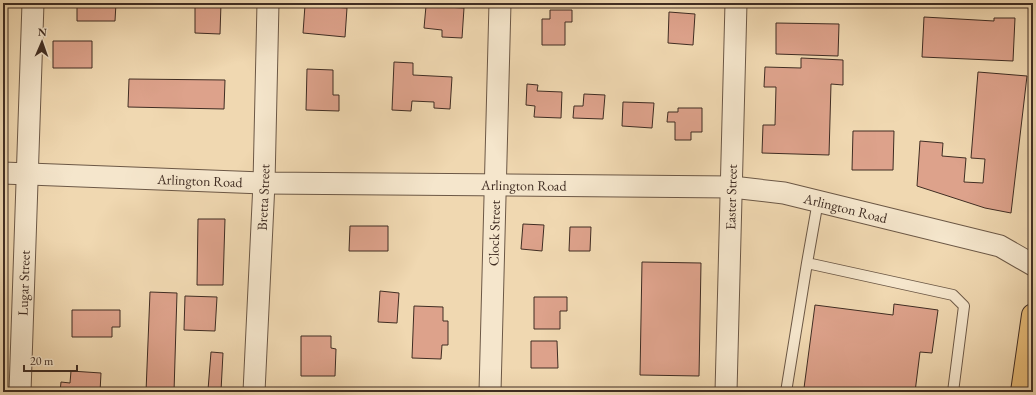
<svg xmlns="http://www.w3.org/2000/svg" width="1036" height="395" font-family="'EB Garamond',serif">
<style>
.building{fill:#dda28b;stroke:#402d23}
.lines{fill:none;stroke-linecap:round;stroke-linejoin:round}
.service-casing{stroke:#6c5846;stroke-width:12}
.minor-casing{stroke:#6c5846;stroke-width:23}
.primary-casing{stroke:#402d23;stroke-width:24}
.service{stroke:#f5e6cc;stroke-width:10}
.minor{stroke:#f5e6cc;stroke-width:21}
.primary{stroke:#e8bc78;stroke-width:22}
.labels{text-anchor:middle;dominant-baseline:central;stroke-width:4;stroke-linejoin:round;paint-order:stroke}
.street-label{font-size:14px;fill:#402d23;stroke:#f5e6cc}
</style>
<rect width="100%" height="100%" fill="#f0d8b1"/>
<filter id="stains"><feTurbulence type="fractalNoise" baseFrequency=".005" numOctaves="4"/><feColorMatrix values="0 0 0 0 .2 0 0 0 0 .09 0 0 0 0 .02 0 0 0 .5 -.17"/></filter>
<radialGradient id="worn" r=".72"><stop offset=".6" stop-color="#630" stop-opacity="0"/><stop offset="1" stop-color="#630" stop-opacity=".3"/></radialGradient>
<path class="building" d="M77,3H116L115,21H77Z
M195,3H221L220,34L195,33Z
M305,5L347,8L345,37L303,33Z
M426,6L464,8L462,38L442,37V30L424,28Z
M550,10H572V22H565V45H542V19H550Z
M669,12L695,14L693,45L668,43Z
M924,17L994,21V18H1015L1013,61L922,57Z
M776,23L839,24L838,56L776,54Z
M53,41H92V68H53Z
M801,58L843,60V85L831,84L829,155L762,153L763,125H775L776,87H764L765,67L801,68Z
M394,62L413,63V75L452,77L450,109L434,108V102L412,101L411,111L392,110Z
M307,69L333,70V95H339V111L306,110Z
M978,72L1027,76L1011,213L985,208L917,186L920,141L943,143L942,156L966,158L964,182L983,183L985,159L971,158Z
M129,79L225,80L224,109L128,107Z
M527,84L538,85L537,91L562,92L561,118L534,117L535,106L526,105Z
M584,94L605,95L603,119L573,118L574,106H583Z
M623,102L654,103L652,128L622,126Z
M678,108H702V132H691V140H675V122H667L668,112H678Z
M853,131H894L893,170H852Z
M198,219H225L223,285H197Z
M523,224L544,225L542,251L521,249Z
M350,226H388V251H349Z
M570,227H591L590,251H569Z
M642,262L701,263L699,376L640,375Z
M380,291L399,293L397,323L378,322Z
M150,292L177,293L174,392H146Z
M185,296L217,297L215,331L184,330Z
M534,297H567V311H560V329H534Z
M894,304L938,310L932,353L920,352L915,392H807L804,388L815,305L893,315Z
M414,306L443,307V321H448V345H442L441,359L412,358Z
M72,310H120V327H112V337H72Z
M301,336H331V348L336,349L335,376H301Z
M531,341H557L558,368H531Z
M211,352L223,353L221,391L208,390Z
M71,371L101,373L100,392H60L61,382L70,383Z
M532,390L558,392H532Z"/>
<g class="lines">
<g class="service-casing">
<path id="service" d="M818,201L807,263L953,295L964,306L953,392
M786,392L807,263"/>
</g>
<g class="minor-casing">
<g id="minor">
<path id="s1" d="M3,173L264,183L732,187L784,193L1000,246L1033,265"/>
<path id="s2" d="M20,392L33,3"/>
<path id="s3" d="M254,392L264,183L268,3"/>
<path id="s4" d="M490,392L500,3"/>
<path id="s5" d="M726,392L736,3"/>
</g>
</g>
<g class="primary-casing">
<path id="primary" d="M1022,392L1033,315"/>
</g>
<use href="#service" class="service"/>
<use href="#minor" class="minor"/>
<use href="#primary" class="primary"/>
</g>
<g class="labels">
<g class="street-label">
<text stroke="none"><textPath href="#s1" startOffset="197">Arlington Road</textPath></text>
<text stroke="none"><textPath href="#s1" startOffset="521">Arlington Road</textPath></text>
<text stroke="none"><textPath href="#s3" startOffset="195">Bretta Street</textPath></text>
<text stroke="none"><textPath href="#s5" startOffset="195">Easter Street</textPath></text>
<text stroke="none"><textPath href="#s1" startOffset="845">Arlington Road</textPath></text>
<text stroke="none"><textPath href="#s4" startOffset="159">Clock Street</textPath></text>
<text stroke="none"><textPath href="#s2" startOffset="109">Lugar Street</textPath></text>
</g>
</g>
<rect width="1036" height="395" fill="none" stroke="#f0d8b1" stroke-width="16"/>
<rect x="4" y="4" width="1028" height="387" fill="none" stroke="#402d23" stroke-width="2"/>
<rect x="8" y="8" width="1020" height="379" fill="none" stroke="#402d23"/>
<g transform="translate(42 42) rotate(2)" stroke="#f5e6cc" stroke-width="3" paint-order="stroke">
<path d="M0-3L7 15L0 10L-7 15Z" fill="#402d23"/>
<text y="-6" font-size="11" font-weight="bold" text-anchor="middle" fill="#402d23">N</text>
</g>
<path d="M24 365v6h53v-6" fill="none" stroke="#402d23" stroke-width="2"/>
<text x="30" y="365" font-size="12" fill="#402d23" stroke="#f5e6cc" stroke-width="3" paint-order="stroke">20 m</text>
<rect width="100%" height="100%" filter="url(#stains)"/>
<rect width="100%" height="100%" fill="url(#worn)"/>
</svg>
